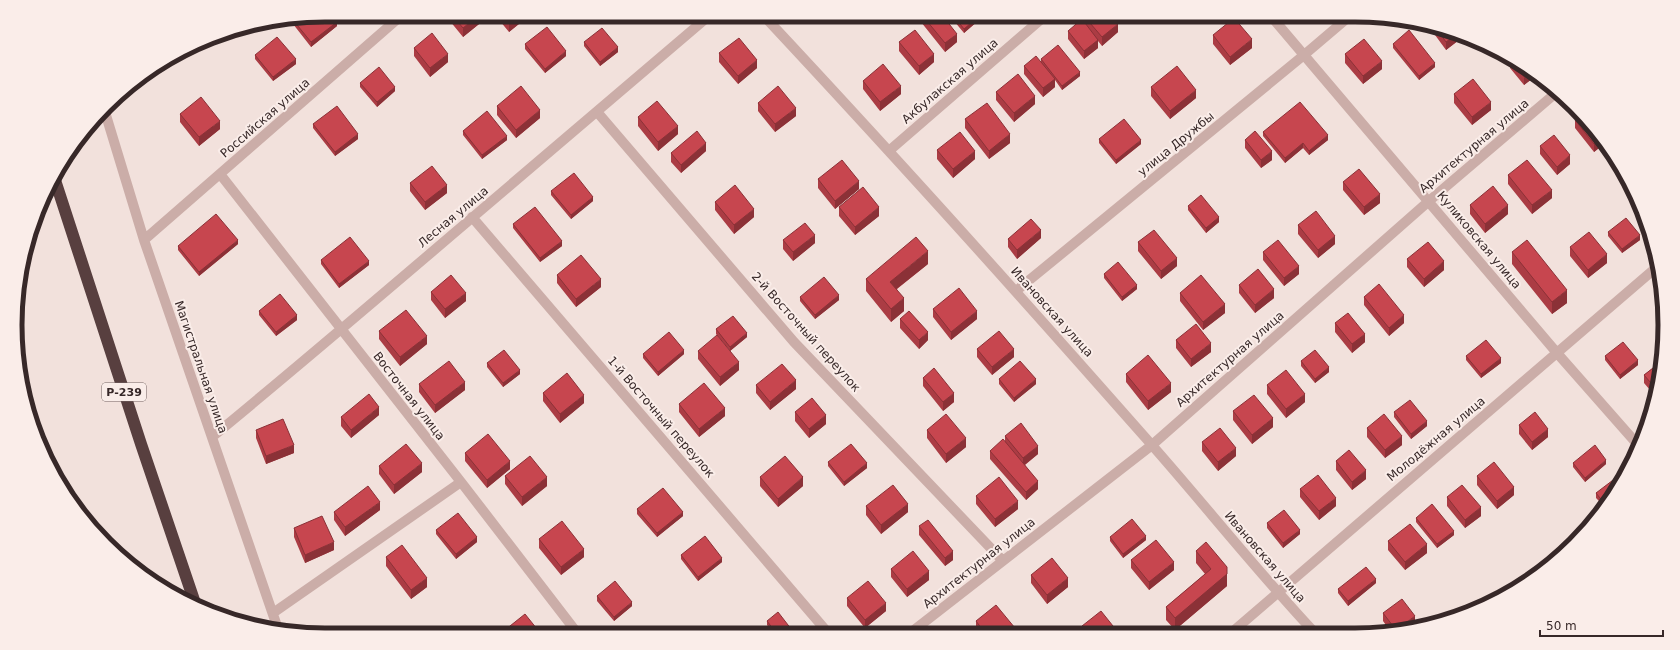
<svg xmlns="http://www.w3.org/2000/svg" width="1680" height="650" font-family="'DejaVu Sans',sans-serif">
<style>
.green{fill:#c1c29c}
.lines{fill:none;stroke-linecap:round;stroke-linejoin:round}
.minor{stroke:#cbada8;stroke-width:10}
.highway{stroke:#583f3f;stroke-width:12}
.wall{fill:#ab3c44}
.shaded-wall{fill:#8b3137}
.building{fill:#c7464f;stroke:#8b3137}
.labels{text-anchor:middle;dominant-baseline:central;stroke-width:4;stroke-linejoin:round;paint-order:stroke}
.shield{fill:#faede9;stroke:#726362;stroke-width:1}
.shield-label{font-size:11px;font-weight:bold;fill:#372828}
.street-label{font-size:12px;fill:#372828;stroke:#faede9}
.rim{fill:none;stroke:#372828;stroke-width:5}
</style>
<rect width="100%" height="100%" fill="#f2e1dc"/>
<path class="green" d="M20,370L45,456C33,433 21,396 20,370Z"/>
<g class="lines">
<path class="minor" d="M763,15C892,153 1018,293 1143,435C1201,500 1255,569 1315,633
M1270,15L1557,353L1638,445
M105,112L144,240L278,629
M598,113L794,342L1003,561
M890,150L1046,15
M220,174L461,482L578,634
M472,217L829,634
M144,240L402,15
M1016,291L1304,55L1351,15
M212,437C300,365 386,291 473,217C552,150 631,83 710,15
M273,613L461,482
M1231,633L1658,266
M909,634L1152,445L1429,201L1557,92"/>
<path class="highway" d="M54,177L141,444L196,606"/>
</g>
<path class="wall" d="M325,15L337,26L311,47L293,24V20Z
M445,15H484V20L463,37Z
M495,15H530L509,32Z
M795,15H810L801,22Z
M921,15H922L957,42L945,52L921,22Z
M949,15H979V20L964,33Z
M1126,15H1143L1132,23Z
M1084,16L1118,32L1102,46L1098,41V48L1084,59L1068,39V31L1084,22Z
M1427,24L1435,26L1459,35V40L1446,50Z
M1213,35L1252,48L1230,65L1213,44Z
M584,42L618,52L600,66L584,46Z
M899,42L934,62L919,75L899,51Z
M525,44L566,56L545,73L525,49Z
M1393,44L1435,67L1419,80L1393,48Z
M414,48L448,62L430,77L414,56Z
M719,53L757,68L738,84L719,62Z
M1345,54L1382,69L1363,84L1345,63Z
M255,55L296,64L273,81L255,59Z
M1041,59L1080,76L1062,90L1055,80V87L1043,97L1024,74V66L1041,62Z
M1510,59L1537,75L1524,85L1510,68Z
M863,81L901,94L880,111L863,89Z
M360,83L395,91L377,107L360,87Z
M1151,87L1196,98L1170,119L1151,96Z
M996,92L1035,104L1014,122L996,100Z
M1454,94L1491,110L1472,125L1454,103Z
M758,103L796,116L775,132L758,111Z
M497,106L540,118L516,138L497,115Z
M180,114L220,129L199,146L180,122Z
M638,117L678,134L658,151L638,126Z
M965,119L1010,143L989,159L965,128Z
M1575,120L1588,121L1604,144L1594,152L1575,128Z
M313,124L358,139L335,156L313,128Z
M463,131L507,140L482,159L463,135Z
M1263,132L1328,140L1309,155L1303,148L1285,163L1263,136Z
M1099,139L1141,144L1116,164L1099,143Z
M1245,140L1272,160L1261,168L1245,148Z
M1540,146L1570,164L1557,175L1540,154Z
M937,150L975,159L953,178L937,159Z
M706,151L681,173L671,162V153Z
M1508,175L1552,198L1532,214L1508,184Z
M818,179L859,189L835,209L818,188Z
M1343,182L1380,203L1364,215L1343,190Z
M410,183L447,193L425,210L410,191Z
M551,191L593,201L571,219L551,195Z
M1635,196L1644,216L1633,202V198Z
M715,202L754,217L734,234L715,210Z
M1470,205L1508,214L1485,233L1470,214Z
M1188,206L1219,222L1206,233L1188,210Z
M839,207L879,216L855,235L839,216Z
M513,224L562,246L540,262L513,228Z
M1298,225L1335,244L1318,258L1298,234Z
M1608,232L1640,240L1622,253L1608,236Z
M1041,238L1017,259L1008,247V239Z
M783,240L815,243L793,261L783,249Z
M1138,242L1177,266L1161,279L1138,251Z
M238,244L199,276L178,250V246Z
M1570,247L1607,263L1588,278L1570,256Z
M1263,252L1299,274L1284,286L1263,260Z
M1512,252L1567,303L1552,314L1512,264Z
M1407,259L1444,270L1424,287L1407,267Z
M321,260L369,265L339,288L321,264Z
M928,264L897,289L904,311L891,322L866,291V279Z
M1104,274L1137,289L1122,301L1104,278Z
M557,275L601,287L576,307L557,283Z
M1239,285L1274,298L1255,313L1239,293Z
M431,292L466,301L445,318L431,300Z
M1180,293L1225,313L1203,330L1180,301Z
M800,297L839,300L815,319L800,301Z
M1364,297L1404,323L1389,336L1364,305Z
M933,309L977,319L951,340L933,317Z
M259,311L297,320L276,336L259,315Z
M900,319L928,340L919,349L900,328Z
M1335,323L1365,342L1352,353L1335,332Z
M716,329L747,337L730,351L716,334Z
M379,331L427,344L400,366L379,339Z
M1176,340L1211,352L1191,367L1176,348Z
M977,349L1014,357L992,375L977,357Z
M698,351L739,370L720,386L698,359Z
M643,354H684L658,376L643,358Z
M1466,356L1501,363L1481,378L1466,360Z
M1605,356L1638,365L1620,379L1605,360Z
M1301,361L1329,372L1315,383L1301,366Z
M1662,361L1656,397L1644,383V375Z
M487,363L520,374L503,387L487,367Z
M1126,374L1171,392L1148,410L1126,382Z
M923,378L954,402L943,411L923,386Z
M999,379L1036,384L1014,402L999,384Z
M419,384L465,390L435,413L419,392Z
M756,385L796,389L770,410L756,393Z
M1267,385L1305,402L1286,418L1267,394Z
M543,393L584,403L560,423L543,401Z
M679,404L725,416L699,437L679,412Z
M1233,411L1273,427L1252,444L1233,420Z
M795,412L826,424L809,438L795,421Z
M1394,412L1427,426L1411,439L1394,417Z
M379,415L351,438L341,426V417Z
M1519,425L1548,437L1532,450L1519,434Z
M1367,428L1402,445L1385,458L1367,437Z
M256,430L294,453L266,464L256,438Z
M927,430L966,447L946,463L927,438Z
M1005,436L1038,454L1025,465L1038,489L1026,500L990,459V451L1005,443Z
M1202,442L1236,456L1218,471L1202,451Z
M465,453L510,469L487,488L465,461Z
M1336,461L1366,479L1352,490L1336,470Z
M828,462L867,468L844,486L828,466Z
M1573,463L1606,464L1585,482L1573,467Z
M379,466L422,472L394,494L379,474Z
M505,476L547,486L522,506L505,484Z
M1477,476L1514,495L1497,509L1477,485Z
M760,477L803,486L778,507L760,486Z
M1623,480L1603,505L1596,498V493Z
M1300,489L1336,506L1319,520L1300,497Z
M976,496L1018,509L995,527L976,504Z
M1447,497L1481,516L1465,528L1447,506Z
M866,506L908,512L881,534L866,515Z
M637,509L683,516L657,537L637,514Z
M380,510L345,536L334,520V512Z
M1416,518L1454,535L1437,548L1416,522Z
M1267,523L1300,534L1283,548L1267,528Z
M919,526L953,560L945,566L919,535Z
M294,528L334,550L305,563L294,537Z
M436,530L477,542L456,559L436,534Z
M1110,537L1146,540L1123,558L1110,541Z
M539,539L584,557L561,575L539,548Z
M1388,541L1427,553L1405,570L1388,550Z
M1196,551L1227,579V586L1175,630L1166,620V607L1205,574L1196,563Z
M681,555L722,562L698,581L681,559Z
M386,557L427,587L411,599L386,566Z
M1131,560L1174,570L1149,590L1131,568Z
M891,569L929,580L907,597L891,577Z
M1031,575L1068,587L1047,604L1031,583Z
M1376,583L1348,606L1338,593V589Z
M597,596L632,606L614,621L597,601Z
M847,598L886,611L865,628L847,606Z
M1383,613L1415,625L1412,627L1396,632H1391L1383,621Z
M767,621L795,634H774L767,625Z
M976,621L1015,633H979L976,630Z
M1082,626L1117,633H1082Z"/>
<path class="shaded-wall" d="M479,15H484V20L463,37V28Z
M520,15H530L509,32V24Z
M801,15H810L801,22Z
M1132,15H1143L1132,23Z
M979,16V20L964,33V29Z
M337,22V26L311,47V42Z
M1118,24V32L1102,46V37Z
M957,34V42L945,52V43Z
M1457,34L1459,35V40L1446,50V42Z
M1252,39V48L1230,65V57Z
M1098,40V48L1084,59V51Z
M618,47V52L600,66V62Z
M566,51V56L545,73V69Z
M448,54V62L430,77V68Z
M934,54V62L919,75V66Z
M296,59V64L273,81V77Z
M757,60V68L738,84V76Z
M1382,61V69L1363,84V76Z
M1435,63V67L1419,80V76Z
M1531,71L1537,75L1524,85V77Z
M1080,72V76L1062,90V86Z
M1055,79V87L1043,97V88Z
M901,86V94L880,111V102Z
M395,87V91L377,107V102Z
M1196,90V98L1170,119V111Z
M1035,96V104L1014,122V113Z
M1491,102V110L1472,125V117Z
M796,108V116L775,132V124Z
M540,110V118L516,138V130Z
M220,121V129L199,146V137Z
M678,126V134L658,151V142Z
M358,134V139L335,156V152Z
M1010,134V143L989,159V151Z
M1328,135V140L1309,155V151Z
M507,136V140L482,159V155Z
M1601,138L1604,144L1594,152V144Z
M1141,140V144L1116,164V160Z
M706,143V151L681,173V165Z
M1303,143V148L1285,163V158Z
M975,151V159L953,178V169Z
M1272,151V160L1261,168V160Z
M1570,155V164L1557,175V167Z
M859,181V189L835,209V201Z
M447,185V193L425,210V202Z
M1552,190V198L1532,214V205Z
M1380,194V203L1364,215V207Z
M593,197V201L571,219V215Z
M1508,205V214L1485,233V224Z
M879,207V216L855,235V227Z
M754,209V217L734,234V225Z
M1219,217V222L1206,233V228Z
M1041,230V238L1017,259V250Z
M815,235V243L793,261V252Z
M1640,235V240L1622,253V249Z
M1335,236V244L1318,258V250Z
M238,240V244L199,276V272Z
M562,241V246L540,262V258Z
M928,251V264L890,294V282Z
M1607,254V263L1588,278V270Z
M1177,258V266L1161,279V271Z
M369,261V265L339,288V284Z
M1444,261V270L1424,287V279Z
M1299,266V274L1284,286V278Z
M601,279V287L576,307V299Z
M1137,285V289L1122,301V297Z
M1274,289V298L1255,313V305Z
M1567,290V303L1552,314V302Z
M466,293V301L445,318V309Z
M839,295V300L815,319V315Z
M904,298V311L891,322V309Z
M1225,304V313L1203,330V322Z
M977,311V319L951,340V332Z
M297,315V320L276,336V332Z
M1404,315V323L1389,336V328Z
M928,332V340L919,349V340Z
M747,333V337L730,351V347Z
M1365,334V342L1352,353V344Z
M427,336V344L400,366V357Z
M1211,343V352L1191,367V359Z
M1014,349V357L992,375V367Z
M684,350V354L658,376V372Z
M1501,358V363L1481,378V374Z
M1638,360V365L1620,379V375Z
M739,362V370L720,386V377Z
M1329,367V372L1315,383V379Z
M520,370V374L503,387V383Z
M1036,379V384L1014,402V398Z
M796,380V389L770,410V402Z
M465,382V390L435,413V405Z
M1171,383V392L1148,410V401Z
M954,393V402L943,411V402Z
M1305,394V402L1286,418V409Z
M584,395V403L560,423V414Z
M379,407V415L351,438V430Z
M725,408V416L699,437V429Z
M826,415V424L809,438V429Z
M1273,418V427L1252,444V435Z
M1427,421V426L1411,439V434Z
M1548,429V437L1532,450V442Z
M1402,436V445L1385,458V450Z
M966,438V447L946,463V454Z
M294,445V453L266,464V456Z
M1038,446V454L1023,466V458Z
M1236,448V456L1218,471V462Z
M1606,460V464L1585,482V478Z
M510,461V469L487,488V480Z
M422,463V472L394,494V485Z
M867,463V468L844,486V482Z
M1366,470V479L1352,490V482Z
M547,477V486L522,506V497Z
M803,477V486L778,507V499Z
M1038,481V489L1026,500V492Z
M1514,487V495L1497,509V501Z
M1336,498V506L1319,520V511Z
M1018,501V509L995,527V519Z
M380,502V510L345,536V527Z
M908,504V512L881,534V525Z
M1481,507V516L1465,528V520Z
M683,512V516L657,537V533Z
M1300,530V534L1283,548V543Z
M1454,531V535L1437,548V544Z
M1146,536V540L1123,558V554Z
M477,537V542L456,559V554Z
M334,542V550L305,563V555Z
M1427,544V553L1405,570V562Z
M584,549V557L561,575V567Z
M953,551V560L945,566V558Z
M722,558V562L698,581V577Z
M1174,562V570L1149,590V582Z
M1227,567V586L1175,630V618Z
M929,571V580L907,597V589Z
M427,578V587L411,599V590Z
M1068,578V587L1047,604V595Z
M1376,579V583L1348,606V601Z
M632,602V606L614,621V617Z
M886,603V611L865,628V620Z
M1415,616V625L1412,627L1396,632V630Z
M1015,628V633H1008Z"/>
<path class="building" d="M325,15H331L337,22L311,42L293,20Z
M452,15H479L463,28Z
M502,15H520L509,24Z
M922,15H942L957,34L945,43Z
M953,15H979V16L964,29Z
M1085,15H1111L1118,24L1102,37L1084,16Z
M1234,18L1252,39L1230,57L1213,35Z
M1082,19L1098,40L1084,51L1068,31Z
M1434,25L1435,26L1457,34L1446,42Z
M547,27L566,51L545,69L525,44Z
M602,28L618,47L600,62L584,42Z
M915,30L934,54L919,66L899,42Z
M1409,30L1435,63L1419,76L1393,44Z
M432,33L448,54L430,68L414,48Z
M277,37L296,59L273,77L255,55Z
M739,38L757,60L738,76L719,53Z
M1364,39L1382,61L1363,76L1345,54Z
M1058,45L1080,72L1062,86L1041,59Z
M1036,56L1055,79L1043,88L1024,66Z
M1510,59H1511L1531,71L1524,77Z
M883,64L901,86L880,102L863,81Z
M1177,66L1196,90L1170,111L1151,87Z
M379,67L395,87L377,102L360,83Z
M1018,74L1035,96L1014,113L996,92Z
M1473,79L1491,102L1472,117L1454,94Z
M521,86L540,110L516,130L497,106Z
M778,86L796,108L775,124L758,103Z
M201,97L220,121L199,137L180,114Z
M657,101L678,126L658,142L638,117Z
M1300,102L1328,135L1309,151L1303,143L1285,158L1263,132Z
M987,103L1010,134L989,151L965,119Z
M337,106L358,134L335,152L313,124Z
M487,111L507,136L482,155L463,131Z
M1581,114L1588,121L1601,138L1594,144L1575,120Z
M1124,119L1141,140L1116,160L1099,139Z
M697,131L706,143L681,165L671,153Z
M1255,131L1272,151L1261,160L1245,140Z
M960,132L975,151L953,169L937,150Z
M1554,135L1570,155L1557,167L1540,146Z
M842,160L859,181L835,201L818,179Z
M1527,160L1552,190L1532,205L1508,175Z
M432,166L447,185L425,202L410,183Z
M1359,169L1380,194L1364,207L1343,182Z
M574,173L593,197L571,215L551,191Z
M735,185L754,209L734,225L715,202Z
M1493,186L1508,205L1485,224L1470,205Z
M863,187L879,207L855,227L839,207Z
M1201,195L1219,217L1206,228L1188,206Z
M1635,196L1640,206L1633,198Z
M535,207L562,241L540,258L513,224Z
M1316,211L1335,236L1318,250L1298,225Z
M216,214L238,240L199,272L178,246Z
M1626,218L1640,235L1622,249L1608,232Z
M1031,219L1041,230L1017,250L1008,239Z
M805,223L815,235L793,252L783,240Z
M1154,230L1177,258L1161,271L1138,242Z
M1589,232L1607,254L1588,270L1570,247Z
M350,237L369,261L339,284L321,260Z
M916,237L928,251L890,282L904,298L891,309L866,279Z
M1278,240L1299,266L1284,278L1263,252Z
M1527,240L1567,290L1552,302L1512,252Z
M1428,242L1444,261L1424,279L1407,259Z
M581,255L601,279L576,299L557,275Z
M1118,262L1137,285L1122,297L1104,274Z
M1258,269L1274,289L1255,305L1239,285Z
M451,275L466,293L445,309L431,292Z
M1201,275L1225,304L1203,322L1180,293Z
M824,277L839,295L815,315L800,297Z
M1379,284L1404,315L1389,328L1364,297Z
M959,288L977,311L951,332L933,309Z
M280,294L297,315L276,332L259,311Z
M406,310L427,336L400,357L379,331Z
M909,311L928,332L919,340L900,319Z
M1348,313L1365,334L1352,344L1335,323Z
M733,316L747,333L730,347L716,329Z
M1196,324L1211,343L1191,359L1176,340Z
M999,331L1014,349L992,367L977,349Z
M669,332L684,350L658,372L643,354Z
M717,335L739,362L720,377L698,351Z
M1486,340L1501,358L1481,374L1466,356Z
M1623,342L1638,360L1620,375L1605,356Z
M504,350L520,370L503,383L487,363Z
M1315,350L1329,367L1315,379L1301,361Z
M1148,355L1171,383L1148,401L1126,374Z
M449,361L465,382L435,405L419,384Z
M1020,361L1036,379L1014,398L999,379Z
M1662,361L1657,390L1644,375Z
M782,364L796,380L770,402L756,385Z
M934,368L954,393L943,402L923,378Z
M1286,370L1305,394L1286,409L1267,385Z
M567,373L584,395L560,414L543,393Z
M704,383L725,408L699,429L679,404Z
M369,394L379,407L351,430L341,417Z
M1254,395L1273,418L1252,435L1233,411Z
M812,398L826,415L809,429L795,412Z
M1410,400L1427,421L1411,434L1394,412Z
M1535,412L1548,429L1532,442L1519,425Z
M946,414L966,438L946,454L927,430Z
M1384,414L1402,436L1385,450L1367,428Z
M283,419L294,445L266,456L256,430Z
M1021,423L1038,446L1023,458L1005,436Z
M1220,428L1236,448L1218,462L1202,442Z
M488,434L510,461L487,480L465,453Z
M1003,439L1038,481L1026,492L990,451Z
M406,444L422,463L394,485L379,466Z
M851,444L867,463L844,482L828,462Z
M1595,445L1606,460L1585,478L1573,463Z
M1349,450L1366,470L1352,482L1336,461Z
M530,456L547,477L522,497L505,476Z
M785,456L803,477L778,499L760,477Z
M1494,462L1514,487L1497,501L1477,476Z
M1621,474L1624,478L1623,480L1604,503L1596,493Z
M1318,475L1336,498L1319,511L1300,489Z
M999,477L1018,501L995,519L976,496Z
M893,485L908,504L881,525L866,506Z
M1462,485L1481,507L1465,520L1447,497Z
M368,486L380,502L345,527L334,512Z
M663,488L683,512L657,533L637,509Z
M1432,504L1454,531L1437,544L1416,518Z
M1284,510L1300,530L1283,543L1267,523Z
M458,513L477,537L456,554L436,530Z
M322,516L334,542L305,555L294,528Z
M1132,519L1146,536L1123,554L1110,537Z
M928,520L953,551L945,558L919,526Z
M562,521L584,549L561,567L539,539Z
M1410,524L1427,544L1405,562L1388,541Z
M705,536L722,558L698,577L681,555Z
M1156,540L1174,562L1149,582L1131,560Z
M1206,542L1227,567V574L1175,618L1166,607L1211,569L1196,551Z
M402,545L427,578L411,590L386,557Z
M913,551L929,571L907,589L891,569Z
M1052,558L1068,578L1047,595L1031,575Z
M1366,567L1376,579L1348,601L1338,589Z
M615,581L632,602L614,617L597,596Z
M868,581L886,603L865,620L847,598Z
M1402,599L1415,616L1396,630L1383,613Z
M996,605L1015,628L1008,633H985L976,621Z
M1101,611L1117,631L1114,633H1088L1082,626Z
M778,612L795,634H777L767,621Z
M525,614L541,634L500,635V634Z"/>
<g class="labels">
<rect class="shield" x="102" y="383" width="44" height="18" rx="3"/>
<g class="shield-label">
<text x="124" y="392">Р-239</text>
</g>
<g class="street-label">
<text transform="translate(950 81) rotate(-41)">Акбулакская улица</text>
<text transform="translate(265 118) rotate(-41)">Российская улица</text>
<text transform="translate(1176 144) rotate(-39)">улица Дружбы</text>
<text transform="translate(1474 146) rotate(-40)">Архитектурная улица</text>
<text transform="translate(453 217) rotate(-40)">Лесная улица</text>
<text transform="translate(1479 240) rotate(50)">Куликовская улица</text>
<text transform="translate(1052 312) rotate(48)">Ивановская улица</text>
<text transform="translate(806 332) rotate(48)">2-й Восточный переулок</text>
<text transform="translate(1230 359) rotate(-41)">Архитектурная улица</text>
<text transform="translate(201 367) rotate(71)">Магистральная улица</text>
<text transform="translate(409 396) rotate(52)">Восточная улица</text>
<text transform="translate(661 417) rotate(49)">1-й Восточный переулок</text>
<text transform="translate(1436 439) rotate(-40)">Молодёжная улица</text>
<text transform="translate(1265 557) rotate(49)">Ивановская улица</text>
<text transform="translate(979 563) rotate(-38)">Архитектурная улица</text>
</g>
</g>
<path d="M0 0H1680V650H0ZM325 22H1355A303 303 0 0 1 1658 325V325A303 303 0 0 1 1355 628H325A303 303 0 0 1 22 325V325A303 303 0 0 1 325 22Z" fill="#faede9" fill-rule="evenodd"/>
<path class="rim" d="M325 22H1355A303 303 0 0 1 1658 325V325A303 303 0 0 1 1355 628H325A303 303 0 0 1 22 325V325A303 303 0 0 1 325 22Z"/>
<path d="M1540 630v6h123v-6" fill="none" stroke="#372828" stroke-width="2"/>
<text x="1546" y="630" font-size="12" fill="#372828" stroke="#faede9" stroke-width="3" paint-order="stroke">50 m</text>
</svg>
